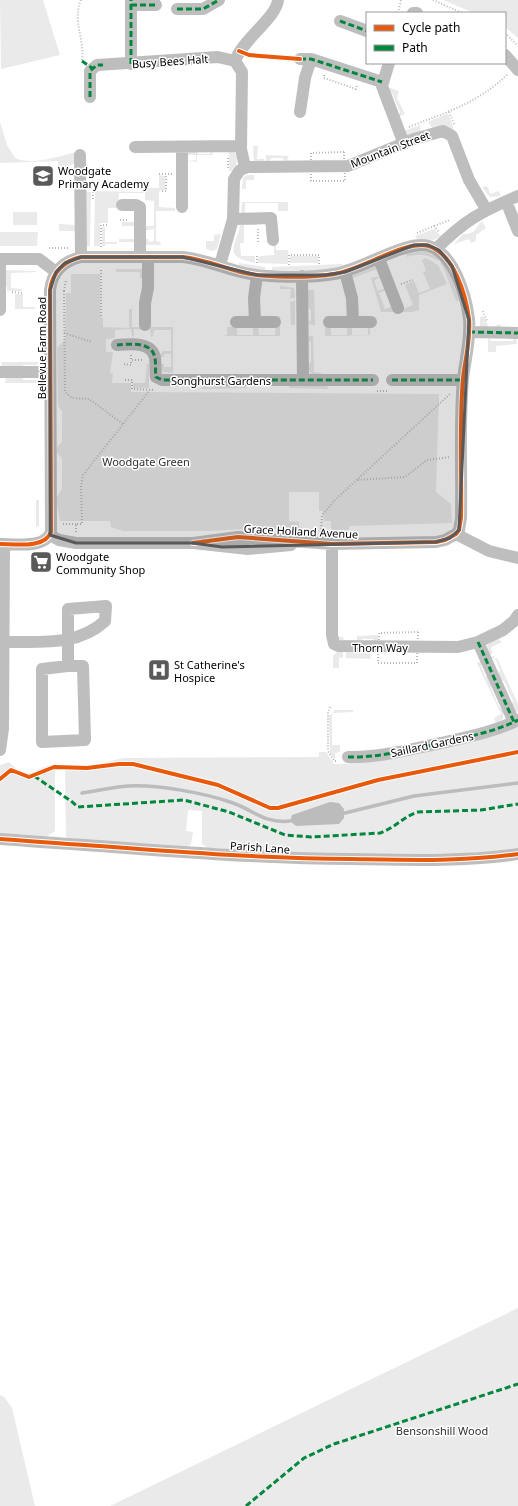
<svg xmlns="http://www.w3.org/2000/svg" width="518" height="1506" font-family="'Noto Sans',sans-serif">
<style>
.green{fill:#eaeaea}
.water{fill:#bcbcbc}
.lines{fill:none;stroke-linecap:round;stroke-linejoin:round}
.stream{stroke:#bcbcbc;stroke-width:3.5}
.path{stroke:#b8b8b8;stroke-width:2;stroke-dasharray:1 2;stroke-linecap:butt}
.minor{stroke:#bebebe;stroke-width:12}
.quiet{stroke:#00873e;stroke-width:3;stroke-dasharray:6 3;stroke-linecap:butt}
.cycleway-casing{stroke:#fff;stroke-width:6}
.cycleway{stroke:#e8590c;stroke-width:4}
.marked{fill:#595959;fill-opacity:0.2;stroke:#595959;stroke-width:3;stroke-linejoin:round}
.labels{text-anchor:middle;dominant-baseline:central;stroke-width:3;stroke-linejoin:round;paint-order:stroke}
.street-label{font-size:11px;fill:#000;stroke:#fff}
.poi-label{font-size:11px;fill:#000;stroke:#fff;text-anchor:start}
.park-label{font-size:11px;fill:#303030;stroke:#fff}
</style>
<rect width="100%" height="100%" fill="#fff"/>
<path class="green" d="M0,0H43L60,55L1,69Z
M443,0H518V38L505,27V13H474Z
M391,88L399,91L397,98L405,114L398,117L400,112L392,93L388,92L387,90Z
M446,114L449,115L454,130L433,129L428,122Z
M0,122L7,145L15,158C34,166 58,156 77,152V163L58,169V161L0,163Z
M420,125L421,133L413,136L407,135L404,131Z
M253,146H258L257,159H264V162H254Z
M189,151H195L199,154H209L212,151L213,155H197V162L188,161L196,160V155H186Z
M229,151L234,152C239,159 237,165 232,171H229Z
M266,155L289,156L286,162L282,158H272L268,162H266Z
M159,175L165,176V190H161L159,192V207L175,208V211H156V241L160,242L161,245H144L143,239H148L149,242L154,241V229L143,231L144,226H154V201L145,200V193H119L118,208H108V223H100V246H94L95,191L147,192V188H159Z
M247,175H254V180H246V189H242L243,178Z
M485,186L488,187L490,194L499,191L501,196L490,197L482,187Z
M85,191L91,192L90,246L86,247Z
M242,202H288V211H278V203H245V215H241Z
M13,212H37V225H13Z
M482,221L486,228L476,235V241L471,243L469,239L454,244L463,234C475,235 476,227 482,221Z
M122,222H136L135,242H119V239H134V226H122Z
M241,222H257V225H244V243H240L241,256H255V263C222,256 235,249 241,222Z
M59,224L76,225V231H59Z
M102,227H105V242H117V244H106L105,246H102Z
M434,229L441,236L434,240L417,239L415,236Z
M0,232H38L37,246H0Z
M221,234L217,249L213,251L206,249V241H214V235Z
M259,241H276V250H288V264L258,263V258L260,256L274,255V242Z
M416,251L427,252L440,259L438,261C428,254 419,253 407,257L406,254Z
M290,256H318V263H290Z
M426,258L438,265L447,284L419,295V310L412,312H381L371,278L381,276L374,281L378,291L385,288L386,290L379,293L385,309L393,306L395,312L413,305L405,285L414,281L419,293L430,289L423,272L426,271L422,260Z
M443,261L448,271L460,300L456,301L444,269L440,263Z
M239,263L265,267V270L238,266Z
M342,264L343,267L327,270H272V267Z
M376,266L377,269L353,278L352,276Z
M116,269H143L144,279L140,278V272H116Z
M4,270L36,271V272L11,273V288L22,289V291H7V286H3Z
M71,274H100V317L103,318V327L129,328V309H132V327H143V330L134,329V338L132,336L131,329L115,330V338L106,339V352H113L110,373H113L112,383H131V392L439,394L436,492L451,504L452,523L349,526V530H331V521H324L323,511H319V492H289V521L299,522V530L263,528L208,531H123L111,527L110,521H60L56,499L62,488V458L56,452V448L62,442V411L58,406L57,348L65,340L66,293H71Z
M280,286L294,288L295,298H290L291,289H280Z
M307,290H314L315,325L307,324L311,320V310L306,305Z
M15,294H23V307H35V309H15Z
M295,301V325H291L290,302Z
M277,316H280V336H223L227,335V327H237V335H253V327H258L259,335H275Z
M325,316H328V327H331V335H347V327H352V335H368V327H370V335H375L325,336Z
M484,316L489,328L500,324L501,327L480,330V317Z
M150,327H173V373L163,372L159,369L158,364H164V367H171V354H164V357H158L163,351H171V330H154L153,336L151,337Z
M310,336H313L314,372L321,373L322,376C313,375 309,375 307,365L311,362V342L307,339Z
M488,337L491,341H512L516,337L517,344L496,346V352H488Z
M1,362H39L37,365H23V367H2Z
M145,363L149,364V388H133V383H145L147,365Z
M6,377H23V380H36V383H5Z
M205,384H244L247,388L201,389Z
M289,384H325L329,389L289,388Z
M36,500H39V526L36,528Z
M378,635V644L373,639H362L358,644L340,640L338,637H343L344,640H357V636Z
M497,638L502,642L492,647L491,649L493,653L489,655L487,645Z
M337,652H343V658H339V668H333V656Z
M346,652L370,653L371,659L346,658Z
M494,656L495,659L497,658L518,704V713L511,705L513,701L504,681L500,680L498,675L500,670L496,660L490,657Z
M482,661L481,666L485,676L490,678L492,684L491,688L499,707L504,709L503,719L496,724L494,718L501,714L477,663Z
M335,710H353V712L332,713V745H340V752L335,753V761L330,753L329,716Z
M518,725V848C415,863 311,853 208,848L202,844V811L188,810L186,831L193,832L191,844L188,847L66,841L65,765H94L123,758L319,757V752H326L334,764H348L349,761Z
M9,762C33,786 33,765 55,765V831L46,837H0V765Z
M518,1308V1506H110Z
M0,1395L5,1398L12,1408L35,1506H0Z"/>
<path class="water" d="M330,802L339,803L344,809V818L339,824L296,826L290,821L292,815Z"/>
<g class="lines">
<path class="stream" d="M82,793C97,791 113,787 128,786C155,784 204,793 230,802C253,809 263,824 290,821
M345,813L414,796L518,783"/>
<path class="path" d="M81,0C72,19 85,41 82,61
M433,0L462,13
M398,13L401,0
M505,33L518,46
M324,75V78L356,89L357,85
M449,112L454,124
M409,127C447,112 478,103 508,74
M344,152L345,181H311V153Z
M228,168V156
M159,174H172
M162,191H166V174
M93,199V187
M120,220H129
M434,226L450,220
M258,229V242
M417,233L434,226L439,232
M101,247V225H108
M49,248H69
M257,256V264
M289,265V255H319V265
M401,284L413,280
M64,291L66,280
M64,291L65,392L72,398L89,399L123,424
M12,292L22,293
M483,311L487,321
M101,316V269
M64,333L92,342
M131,355V360H144
M124,364L131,365V360
M125,380H132V389L155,390
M377,391H389
M358,480L405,477L427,460L450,457
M63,524H76
M76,532V524H82L81,486L83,475L150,390
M321,532L322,515L335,500L450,394
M418,632L417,663H378L379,633Z
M330,707L328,712V751L334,761H338"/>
<path class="minor" d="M131,5H156
M177,9H203L219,0
M413,13H417
M340,21L367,31
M505,55L518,70
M300,59H311L382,82
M235,61C242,40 277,17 278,0
M389,63L382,86L404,144
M131,64V0
M90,97V71L97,65L218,57L235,61L242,72L241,149L245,167
M300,112L305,78L311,59
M135,147L241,146
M80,155L81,257
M506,201L518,231
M122,205H136L140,207V257
M182,207V147
M233,219L271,218L273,240
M436,249C465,220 480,212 518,196
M0,259H39L56,272
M379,259L398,308
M220,265L233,219L234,179L240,170L248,167L348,166L414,139L443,131L452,136L469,180L486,209
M345,272L352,298L353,322
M302,276L303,379
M0,310V259
M236,322H275
M255,322L254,298L257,275
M329,322H371
M145,325V303L148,288V257
M469,332L518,333
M117,345C130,344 152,341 155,358C156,364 155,371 156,377L162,380H373
M0,372H50
M392,380H463
M456,534L489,551L518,558
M50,535L59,540L76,543H193L248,549L291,545
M0,544C14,544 45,549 51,532L50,290C52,273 63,261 81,257H183C203,259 221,267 241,272C265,278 310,278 334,274C360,271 406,239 429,246C454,254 466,295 469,319C471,339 465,360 463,379C459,425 462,472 461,518L459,530L456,534L445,540L436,542L332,544L238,537L193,543
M332,544V635L334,644L338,646L458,647L478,642L503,630L514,621L518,615
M3,642C39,641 77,647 105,621L106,606L68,609V666H83L85,740L42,742V669L68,666
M478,642L514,722
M0,750L3,729L4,544
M348,757C379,758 411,749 441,743C467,737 494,732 518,720
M0,839C117,847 234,858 351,859C407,860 463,862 518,854"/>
<path class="quiet" d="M131,5H156
M177,9H203L219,0
M340,21L367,31
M300,59H311L382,82
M82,61L92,68
M131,64V0
M90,97V71L97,65H103
M469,332L518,333
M117,345C130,344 152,341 155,358C156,364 155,371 156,377L162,380H373
M392,380H463
M478,642L514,722
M348,757C379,758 411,749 441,743C467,737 494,732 518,720
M34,776L71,801L78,807L184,800L229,812L285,835L311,837L380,833C395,828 404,816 418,812L481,810L518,804
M246,1506L304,1458L334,1444L518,1384"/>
<g class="cycleway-casing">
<path id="cycleway" d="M239,51L249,55L300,59
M0,544C14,544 45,549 51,532L50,290C52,273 63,261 81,257H183C203,259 221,267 241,272C265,278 310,278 334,274C360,271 406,239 429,246C454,254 466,295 469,319C471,339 465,360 463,379C459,425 462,472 461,518L459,530L456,534L445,540L436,542L332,544L238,537L193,543
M0,779L11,770L29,777L54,767L87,768L119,764H133L218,785L270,808H278L378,780L518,752
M0,839C117,847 234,858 351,859C407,860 463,862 518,854"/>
</g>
<use href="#cycleway" class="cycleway"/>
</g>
<path class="marked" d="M414,245H428L439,250L452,266L469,320L459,530L450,538L436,542L222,547L193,543H76L50,535V290L56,272L65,263L81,257H183L257,275H325L345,272Z"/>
<defs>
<g id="school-square" transform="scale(1.15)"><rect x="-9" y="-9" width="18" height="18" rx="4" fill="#595959" stroke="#fff"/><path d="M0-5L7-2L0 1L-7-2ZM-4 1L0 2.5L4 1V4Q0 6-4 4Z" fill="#fff"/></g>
<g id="supermarket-square" transform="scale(1.15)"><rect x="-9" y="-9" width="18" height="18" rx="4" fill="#595959" stroke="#fff"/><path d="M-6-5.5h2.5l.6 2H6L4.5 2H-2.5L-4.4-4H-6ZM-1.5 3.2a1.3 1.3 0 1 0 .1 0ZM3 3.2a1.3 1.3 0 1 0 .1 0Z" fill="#fff"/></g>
<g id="hospital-square" transform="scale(1.15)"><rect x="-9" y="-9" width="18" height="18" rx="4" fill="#595959" stroke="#fff"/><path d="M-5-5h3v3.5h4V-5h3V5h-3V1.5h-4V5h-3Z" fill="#fff"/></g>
</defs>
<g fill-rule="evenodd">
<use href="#school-square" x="43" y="176"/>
<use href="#supermarket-square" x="41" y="562"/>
<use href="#hospital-square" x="159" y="670"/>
</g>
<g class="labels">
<g class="street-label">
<text transform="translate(170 61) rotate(-4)">Busy Bees Halt</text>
<text transform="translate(390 149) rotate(-21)">Mountain Street</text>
<text transform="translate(41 348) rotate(-90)">Bellevue Farm Road</text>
<text x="221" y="380">Songhurst Gardens</text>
<text transform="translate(301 531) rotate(3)">Grace Holland Avenue</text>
<text x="380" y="647">Thorn Way</text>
<text transform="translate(432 744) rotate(-12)">Saillard Gardens</text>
<text transform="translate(260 847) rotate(4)">Parish Lane</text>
</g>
<g class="poi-label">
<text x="58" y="170">Woodgate<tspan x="58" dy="13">Primary Academy</tspan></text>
<text x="56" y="556">Woodgate<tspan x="56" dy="13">Community Shop</tspan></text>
<text x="174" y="664">St Catherine's<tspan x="174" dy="13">Hospice</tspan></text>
</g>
<g class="park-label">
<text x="146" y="461">Woodgate Green</text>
<text x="442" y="1430">Bensonshill Wood</text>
</g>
</g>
<rect x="366" y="12" width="140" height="52" fill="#ffffff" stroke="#999999"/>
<rect x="374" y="25" width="20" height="6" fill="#e8590c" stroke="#999999"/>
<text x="402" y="32" font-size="12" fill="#000000">Cycle path</text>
<rect x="374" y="45" width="20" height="6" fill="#00873e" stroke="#999999"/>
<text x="402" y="52" font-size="12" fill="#000000">Path</text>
</svg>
